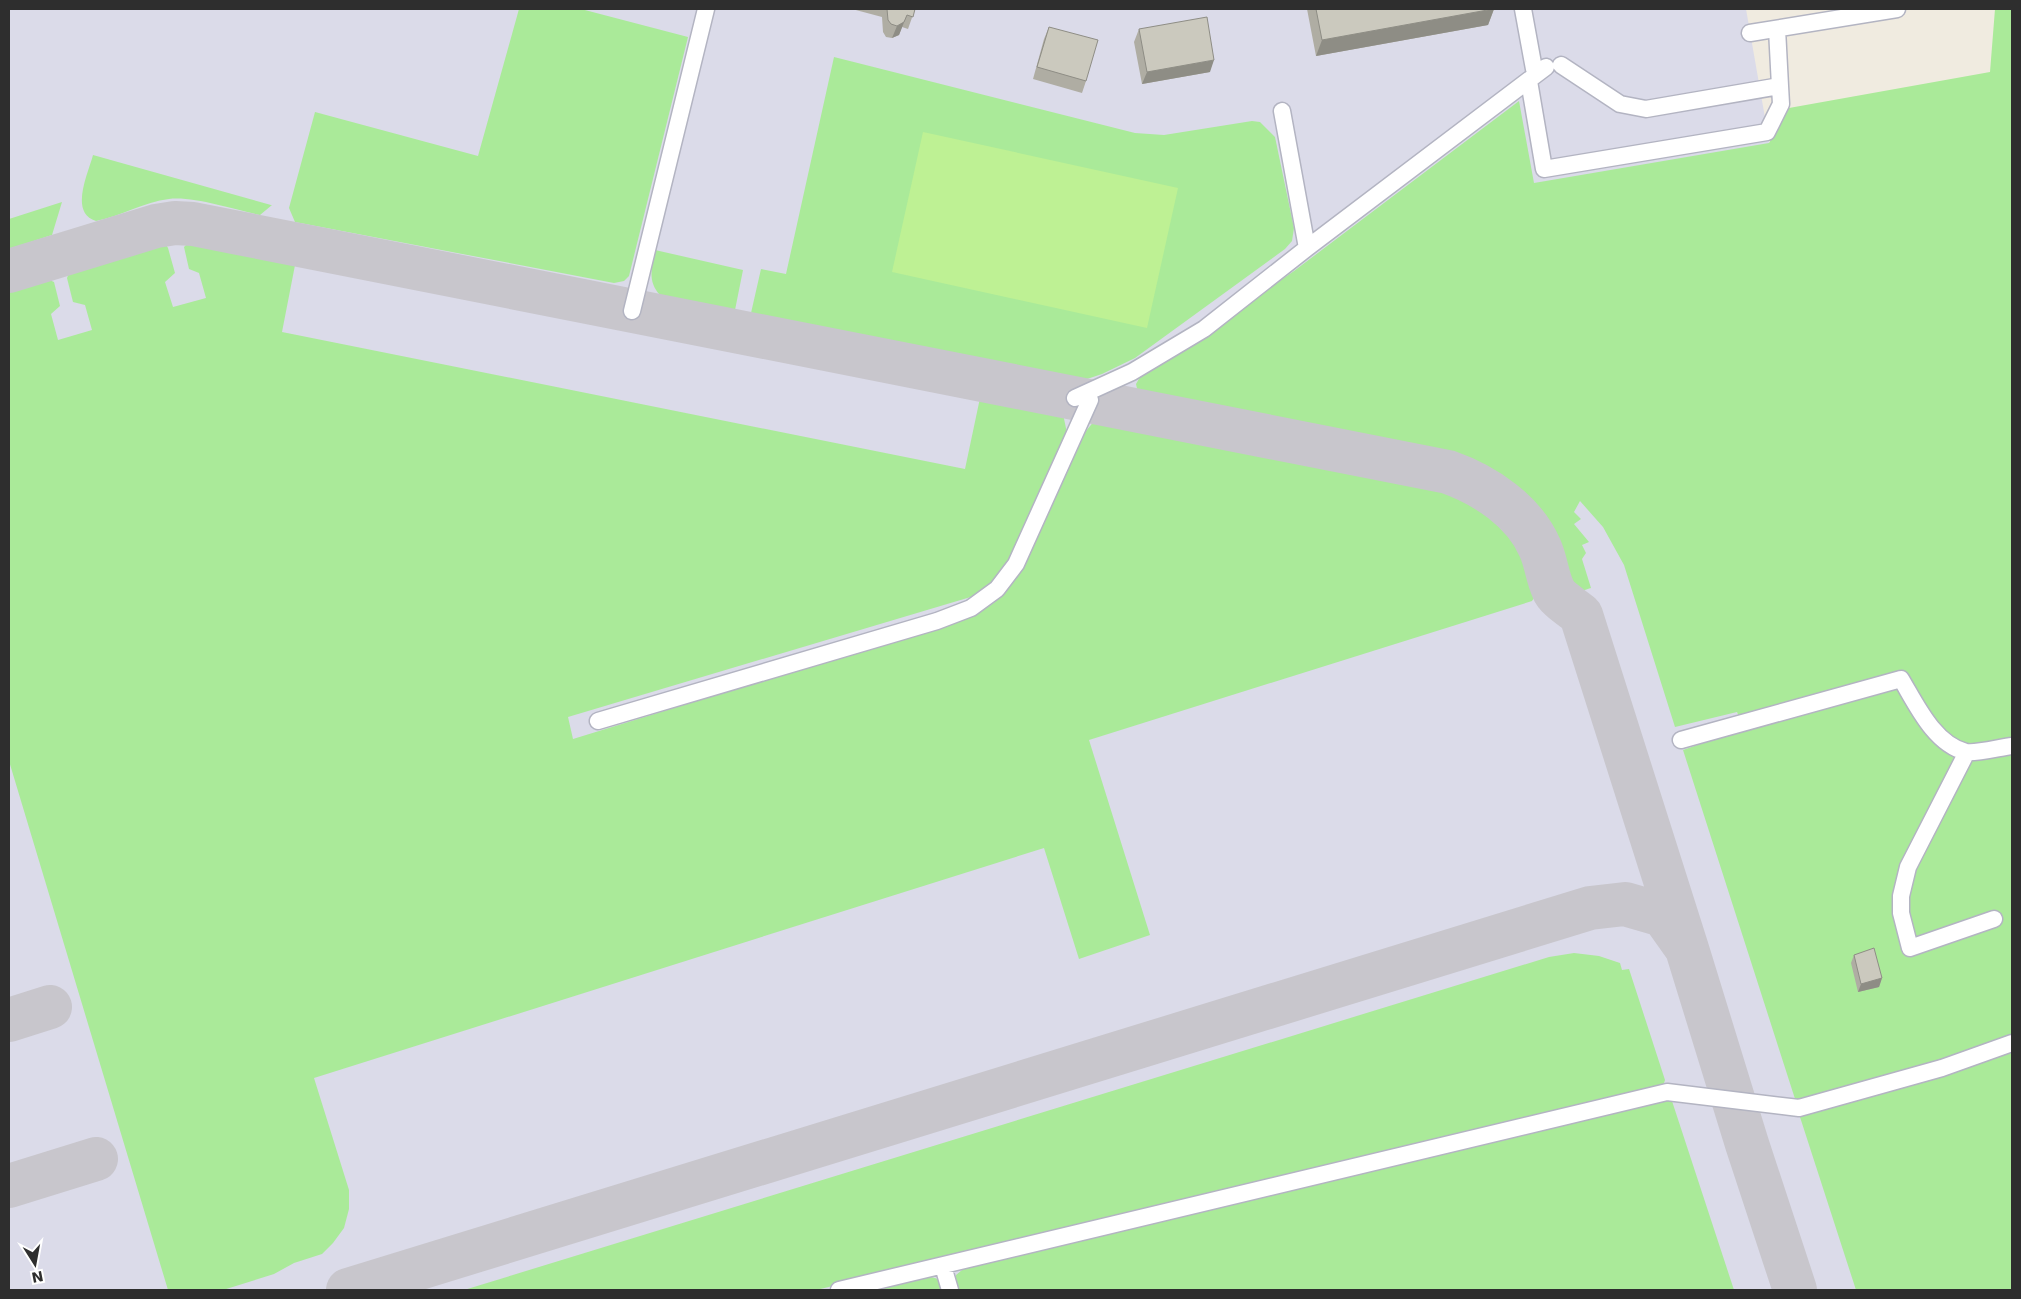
<svg xmlns="http://www.w3.org/2000/svg" width="2021" height="1299" font-family="'DejaVu Sans',sans-serif">
<style>
.airport{fill:#dbdbe9}
.green{fill:#aaea99}
.pitch{fill:#bef194}
.lines{fill:none;stroke-linecap:round;stroke-linejoin:round}
.taxiway{stroke:#c8c6cc;stroke-width:44}
.minor-casing{stroke:#b3b4c2;stroke-width:19}
.minor{stroke:#fff;stroke-width:16}
.wall{fill:#afada3}
.shaded-wall{fill:#8e8d85}
.building{fill:#cbc9be;stroke:#8e8d85}
</style>
<rect width="100%" height="100%" fill="#f0ebe0"/>
<path class="airport" d="M9,9H1746L1836,524L1695,599L1857,1038L2012,1290H9Z"/>
<path class="green" d="M519,9H581L688,37L629,276L624,281L614,283L295,222L289,208L315,112L478,156Z
M1995,9H2012V1039L1957,1058L1796,1102L1683,750L1743,729L1737,712L1675,727L1624,565L1603,527L1580,501L1574,512L1581,519L1574,524L1589,542L1582,545L1586,553L1582,559L1591,588C1584,590 1573,596 1566,590C1555,582 1553,561 1548,548C1530,507 1493,481 1452,465L1256,426L1257,416L1138,393L1136,384L1140,377L1294,271L1519,101L1534,183L1769,143L1789,108L1990,72Z
M834,57L1135,133L1164,135L1252,121L1260,122L1275,137L1294,228L1292,241L1285,249L1135,358L1102,374L1084,380L751,313L761,269L786,274Z
M93,155L271,205H272L260,215C236,210 193,196 169,199C144,202 121,216 96,221C69,213 88,174 93,155Z
M62,202L52,235L9,249V219Z
M190,241L296,260L282,332L965,469L980,398L1063,414L1067,433L1011,560C1000,575 990,587 974,596L568,717L573,739L967,618C997,604 1005,595 1023,568L1086,431L1095,420L1251,451L1253,441L1443,479C1458,484 1475,490 1488,500C1509,516 1552,562 1539,591C1537,594 1534,598 1532,601L1089,740L1150,935L1079,959L1044,848L314,1078L349,1190V1209L344,1228L333,1243L322,1254L294,1263L274,1274L223,1290H168L9,761V291L47,279L54,282L60,306L51,314L58,340L92,330L85,305L73,302L67,278L69,273L165,243L168,248L175,273L165,282L173,307L206,298L199,273L189,269L184,247Z
M655,250L743,270L735,310L660,295C647,281 652,268 655,250Z
M1574,953L1599,956L1620,963L1622,970L1629,969L1665,1080L1663,1086L1660,1089L816,1290H464L1549,957Z
M2012,1050V1290H1856L1799,1114Z
M1671,1098L1734,1290H954L956,1275L968,1265Z
M930,1277C939,1278 942,1282 946,1290H867Z"/>
<path class="pitch" d="M923,132L1178,188L1147,328L892,272Z"/>
<g class="lines">
<path class="taxiway" d="M9,271L156,226L175,223L193,224L1448,472C1485,485 1524,511 1540,548C1546,561 1547,576 1553,589C1557,599 1573,608 1581,615L1687,949L1747,1144L1795,1290
M9,1020L50,1007
M9,1186L96,1159
M348,1290L1590,908L1625,904L1663,915L1685,946"/>
<g class="minor-casing">
<path id="minor" d="M1523,9L1534,69
M1750,33L1897,9
M1561,65L1620,104L1646,109L1780,86L1777,29
M1529,81L1544,169L1767,132L1781,104L1780,86
M1282,111L1307,248
M632,311L706,9
M1075,398L1132,372L1204,329L1307,248L1546,67
M598,721L937,621L971,608L997,589L1016,564L1090,400
M1681,740L1901,679C1916,704 1934,744 1966,752C1975,754 2002,747 2012,746
M1967,752L1908,867L1901,896V913L1910,948L1994,919
M943,1266L950,1290
M839,1290L1667,1092L1799,1108L1942,1068L2012,1043"/>
</g>
<use href="#minor" class="minor"/>
</g>
<path class="wall" d="M852,9H915L908,29L902,27L899,35L892,38L886,37L883,32L882,17Z
M1307,9H1494L1488,25L1316,56Z
M1049,27L1086,81L1082,93L1033,79L1044,39Z
M1139,29L1210,72L1142,84L1134,42Z
M1854,955L1882,978L1879,987L1858,992L1851,963Z"/>
<path class="shaded-wall" d="M1494,9L1488,25L1316,56L1322,40Z
M907,15L899,35L892,38L897,26Z
M1214,60L1210,72L1142,84L1147,72Z
M1882,978L1879,987L1858,992L1861,984Z"/>
<path class="building" d="M887,9H915L913,17L907,15L904,22L897,26L891,24L888,20Z
M1316,9H1493L1322,40Z
M1207,17L1214,60L1147,72L1139,29Z
M1049,27L1098,40L1086,81L1037,67Z
M1874,948L1882,978L1861,984L1854,955Z"/>
<rect width="2021" height="1299" fill="none" stroke="#2e2e2e" stroke-width="20"/>
<g transform="translate(35 1264) rotate(169)" stroke="#ffffff" stroke-width="4" paint-order="stroke">
<path d="M0-4L9 19L0 12L-9 19Z" fill="#2e2e2e"/>
<text y="-8" font-size="14" font-weight="bold" text-anchor="middle" fill="#2e2e2e">N</text>
</g>
</svg>
